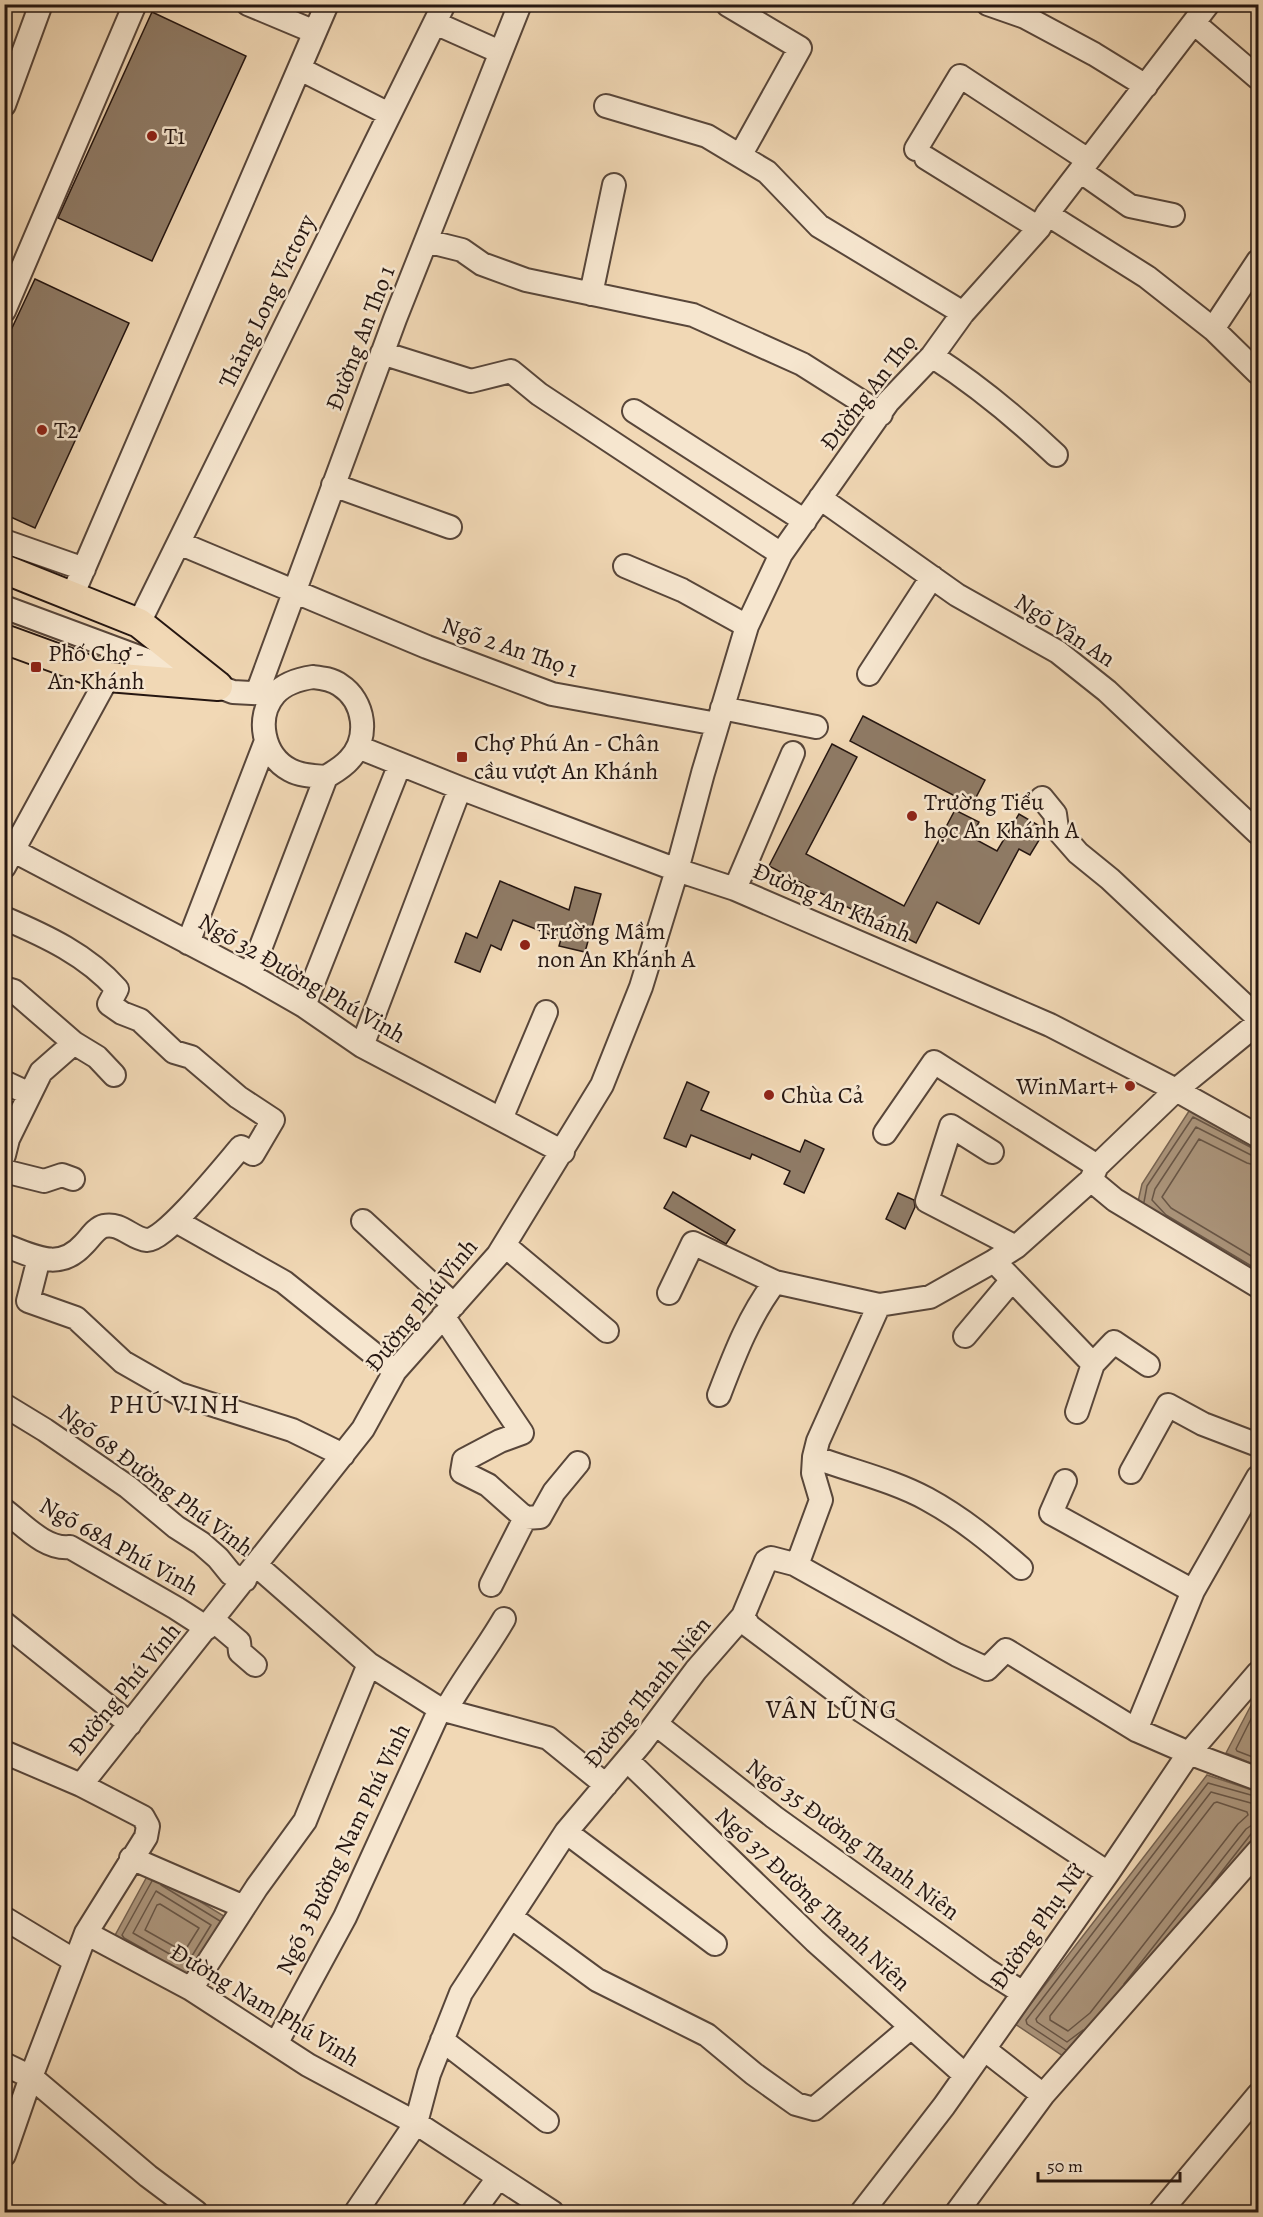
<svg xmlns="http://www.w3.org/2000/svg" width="1263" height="2217" font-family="Alegreya,serif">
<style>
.water{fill:#ac967d;stroke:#766352;stroke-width:1.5}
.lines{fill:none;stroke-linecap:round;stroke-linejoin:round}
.shore{stroke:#685647;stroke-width:1.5}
.building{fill:#8f7b66;stroke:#251611;stroke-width:1.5}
.minor-casing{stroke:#58463a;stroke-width:26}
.major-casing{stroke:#251611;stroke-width:32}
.minor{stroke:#f6e6cf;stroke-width:22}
.major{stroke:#f1d8b5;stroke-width:28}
.poi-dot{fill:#8f2418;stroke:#f6e6cf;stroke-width:2}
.labels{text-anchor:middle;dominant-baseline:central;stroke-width:5;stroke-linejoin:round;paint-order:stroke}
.poi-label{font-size:24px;fill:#251611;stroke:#f6e6cf;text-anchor:start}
.street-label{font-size:24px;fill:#251611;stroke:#f6e6cf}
.neighbourhood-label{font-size:26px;letter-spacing:1.5px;fill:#251611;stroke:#f6e6cf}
</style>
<rect width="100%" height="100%" fill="#f1d8b5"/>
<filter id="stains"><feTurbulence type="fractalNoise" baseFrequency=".00333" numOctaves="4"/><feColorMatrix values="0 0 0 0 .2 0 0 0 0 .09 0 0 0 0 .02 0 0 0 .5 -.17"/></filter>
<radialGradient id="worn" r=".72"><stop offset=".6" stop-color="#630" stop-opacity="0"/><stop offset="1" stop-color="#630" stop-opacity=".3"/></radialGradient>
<path class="water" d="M1191,1108L1258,1144V1286L1137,1206L1142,1184Z
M1258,1692V1766L1226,1753Z
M1207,1775L1258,1792V1834L1106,2029L1069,2060L1015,2024Z
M150,1871L232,1921L191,1983L113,1939Z"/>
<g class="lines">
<path class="shore" d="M1258,1157L1251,1155L1196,1127L1155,1189L1152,1200L1166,1215L1258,1270
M1258,1166L1247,1163L1199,1139L1162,1197L1171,1208L1258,1260
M1144,1202L1147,1186L1193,1117L1254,1149H1258
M1258,1705L1236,1749L1237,1751L1258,1759
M1217,1802L1247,1812L1248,1815L1238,1824L1090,2013L1068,2031L1050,2020V2016L1214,1803Z
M1212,1884L1251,1834L1258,1831
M161,1885L220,1921
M156,1891L211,1925L187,1964L133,1933Z
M160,1904L199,1928L184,1952L145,1930L157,1905Z
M147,1951L124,1938L122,1935L152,1881
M1124,1984L1246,1829L1252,1825L1258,1824
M1083,2030L1067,2042L1037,2022L1036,2019L1211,1792L1258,1805
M1066,2050L1027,2024L1026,2020L1208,1783L1258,1797"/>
</g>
<path class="building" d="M152,12L246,56L152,261L58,218Z
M35,279L129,323L35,528L4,514V345Z
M863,716L985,780L972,805L850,741Z
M832,744L857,757L806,854L904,906L955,810L979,822L971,837L997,851L1019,814L1043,828L1044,832L1030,855L1019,849L979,924L937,902L916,943L769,866Z
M500,881L569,910L575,887L601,894L585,952L559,946L561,939L513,920L501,950L491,945L480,972L455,962L466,933L477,938Z
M687,1082L709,1092L701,1110L800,1152L805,1140L824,1149L804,1193L784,1184L790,1171L752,1154L750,1159L691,1135L686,1147L664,1138Z
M673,1192L735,1230L726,1244L664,1208Z
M898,1193L914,1200L915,1207L905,1229L886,1219Z"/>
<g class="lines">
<g class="minor-casing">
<path id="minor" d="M248,4L315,32
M988,4L1025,17L1094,54L1146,86
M728,5L800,48L740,156
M435,23L500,52
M1194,23L1258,78
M300,69L389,114
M4,105L41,4
M606,106L707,136L767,172L819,226L963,313
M916,149L960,76L1088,160
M926,158L1039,228
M1080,171L1130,206L1173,215
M1047,214L1147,277L1213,329L1258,373
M426,241L462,250L482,264L526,280L693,315L802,364L881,414
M591,294L614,185
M4,311L135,4
M1213,329L1258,261
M382,353L471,381L511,371L539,394L781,554
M932,356C977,385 1017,418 1056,455
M634,411L805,521
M333,485L450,527
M820,498L957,595L1058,652L1107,691L1258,833
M4,541L84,569
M179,543L427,647L552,694L717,724
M625,566L682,590L747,626
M72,596L327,4
M4,607L233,692L273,694
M139,623L444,4
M869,674L932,577
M313,677C322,678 332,679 340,685C365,701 370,738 349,760C343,767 334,772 326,777C314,776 301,776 290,770C263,756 255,717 275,694C285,683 299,679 313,677Z
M257,693L395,319L520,4
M722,708L816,727
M358,747L460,788L677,870L735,889L1050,1025L1176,1090L1258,1136
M1042,798L1055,814L1057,829L1078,853L1110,879L1258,1018
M14,851L250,975L304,1006L362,1046L563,1152
M4,867L108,677
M735,889L793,753
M4,918C46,936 87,955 117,989L109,1004L122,1013L140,1020L174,1052L191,1057L238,1097L273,1120L253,1154L241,1147C228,1162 164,1242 147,1240C132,1239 121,1222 104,1226C96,1228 90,1238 84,1244C59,1272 34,1256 4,1245
M188,943L266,741
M250,975L326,777
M4,988L14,991L74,1043L97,1057L114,1075
M304,1006L400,764
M362,1046L460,788
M4,1082L30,1094
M501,1119L546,1012
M885,1133L934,1062L1097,1166
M992,1152L951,1126L927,1201L1016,1247
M4,1155L8,1139L41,1072L74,1043
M4,1171L44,1181L62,1175L73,1179
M1091,1180L1115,1200L1258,1286
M176,1221L284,1282L395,1371
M363,1221L454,1305
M504,1245L607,1331
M39,1258L28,1301L76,1318L123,1362L179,1394L292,1430L343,1455
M994,1261L1093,1364L1114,1342L1148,1365
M669,1293L693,1243L775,1282L879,1305L930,1297L994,1261L1016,1247L1091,1180L1097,1166L1176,1090L1258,1023
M443,1316L522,1433L500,1441L464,1460L462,1472L488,1485L525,1518L540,1517L554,1492L578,1463
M965,1336L1012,1280
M719,1395C734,1356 749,1316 775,1282
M4,1405L45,1430L128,1487L176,1527L201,1543L218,1558L231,1574L245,1580
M1077,1412L1093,1364
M814,1457C851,1471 892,1480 927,1499C962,1518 991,1542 1021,1568
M1131,1472L1168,1405L1203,1424L1258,1445
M1065,1481L1051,1513L1193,1591
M4,1510C23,1524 45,1550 70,1547L176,1608L207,1628
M794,1564L957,1655L987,1669L1006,1650L1136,1730L1189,1753L1258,1779
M256,1565L369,1664L440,1709L548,1738L606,1785
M491,1585L525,1518
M743,1616L749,1626L862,1711L1108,1873
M213,1620L239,1642L240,1652L255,1665
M4,1623L130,1724
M446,1710C463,1679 486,1650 504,1619
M656,1724L774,1817L987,1970L1023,1993
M1136,1730L1193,1591L1258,1477
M4,1752L81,1785L143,1817L148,1826L146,1837L86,1933L31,2077L4,2155
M627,1760L815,1941L965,2075
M81,1785L363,1429L395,1371L498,1255L602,1085L641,987L677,870L703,773L747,626L781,554L888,402L932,356L963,313L1039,228L1047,214L1208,4
M566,1832L715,1944
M131,1858L244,1907
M511,1917L597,1980L707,2035L754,2074L796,2104L814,2109L911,2027
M4,1918L75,1961
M86,1933L191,1989L308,2065L416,2123L552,2212
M191,1989L257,1887L305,1821L369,1664
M442,2040L547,2121
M276,2044L345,1917L440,1709
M984,2049L1043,2095
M4,2064L31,2077L148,2176L196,2212
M356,2212L416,2123L429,2074L461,1993L566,1832L642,1742L696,1670L743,1616L766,1561L771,1558L794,1564L800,1557L821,1500L813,1473L814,1457L818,1441L879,1305
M473,2212L498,2178
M862,2212L944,2106L1108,1873L1189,1753L1258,1673
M957,2212L1043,2095L1258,1851
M1160,2212L1258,2095"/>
</g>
<g class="major-casing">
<path id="major" d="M4,569L139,623L218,686
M4,639L108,677L218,686"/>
</g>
<use href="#minor" class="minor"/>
<use href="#major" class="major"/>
</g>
<g class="poi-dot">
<circle cx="152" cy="136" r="6"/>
<circle cx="42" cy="430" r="6"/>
<rect x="30" y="661" width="12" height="12" rx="3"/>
<rect x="456" y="751" width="12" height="12" rx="3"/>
<circle cx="912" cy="816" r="6"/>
<circle cx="525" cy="945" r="6"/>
<circle cx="1130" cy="1086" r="6"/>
<circle cx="769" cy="1095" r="6"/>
</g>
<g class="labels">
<g class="poi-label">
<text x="164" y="136">T1</text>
<text x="54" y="430">T2</text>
<text x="48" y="653">Phố Chợ -<tspan x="48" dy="28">An Khánh</tspan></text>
<text x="474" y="743">Chợ Phú An - Chân<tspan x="474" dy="28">cầu vượt An Khánh</tspan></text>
<text x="924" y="802">Trường Tiểu<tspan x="924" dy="28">học An Khánh A</tspan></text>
<text x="537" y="931">Trường Mầm<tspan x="537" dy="28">non An Khánh A</tspan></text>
<text x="1118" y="1086" text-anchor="end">WinMart+</text>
<text x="781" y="1095">Chùa Cả</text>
</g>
<g class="street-label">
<text transform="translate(267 301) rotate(-64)">Thăng Long Victory</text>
<text transform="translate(360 338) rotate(-69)">Đường An Thọ 1</text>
<text transform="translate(868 392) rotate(-52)">Đường An Thọ</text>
<text transform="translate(1065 630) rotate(33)">Ngõ Vân An</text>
<text transform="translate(510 647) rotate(19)">Ngõ 2 An Thọ 1</text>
<text transform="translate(832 902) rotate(23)">Đường An Khánh</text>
<text transform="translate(302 978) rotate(30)">Ngõ 32 Đường Phú Vinh</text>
<text transform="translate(421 1305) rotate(-51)">Đường Phú Vinh</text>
<text transform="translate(156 1480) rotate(37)">Ngõ 68 Đường Phú Vinh</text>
<text transform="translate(119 1546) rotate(29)">Ngõ 68A Phú Vinh</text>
<text transform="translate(124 1689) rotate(-51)">Đường Phú Vinh</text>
<text transform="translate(647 1692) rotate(-51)">Đường Thanh Niên</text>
<text transform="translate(853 1839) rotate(36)">Ngõ 35 Đường Thanh Niên</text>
<text transform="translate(343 1849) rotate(-64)">Ngõ 3 Đường Nam Phú Vinh</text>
<text transform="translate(813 1899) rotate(43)">Ngõ 37 Đường Thanh Niên</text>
<text transform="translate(1037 1926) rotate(-55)">Đường Phụ Nữ</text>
<text transform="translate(265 2005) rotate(31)">Đường Nam Phú Vinh</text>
</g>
<g class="neighbourhood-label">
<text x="175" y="1404">PHÚ VINH</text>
<text x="832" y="1709">VÂN LŨNG</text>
</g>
</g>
<rect width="1263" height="2217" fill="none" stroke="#f1d8b5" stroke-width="24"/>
<rect x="6" y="6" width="1251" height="2205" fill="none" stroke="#251611" stroke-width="3"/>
<rect x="12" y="12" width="1239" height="2193" fill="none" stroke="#251611" stroke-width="1.5"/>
<path d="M1038 2172v9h142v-9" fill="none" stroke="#251611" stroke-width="3"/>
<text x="1047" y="2172" font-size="18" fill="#251611" stroke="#f6e6cf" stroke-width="4.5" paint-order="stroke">50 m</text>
<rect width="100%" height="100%" filter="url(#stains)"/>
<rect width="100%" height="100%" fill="url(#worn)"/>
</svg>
